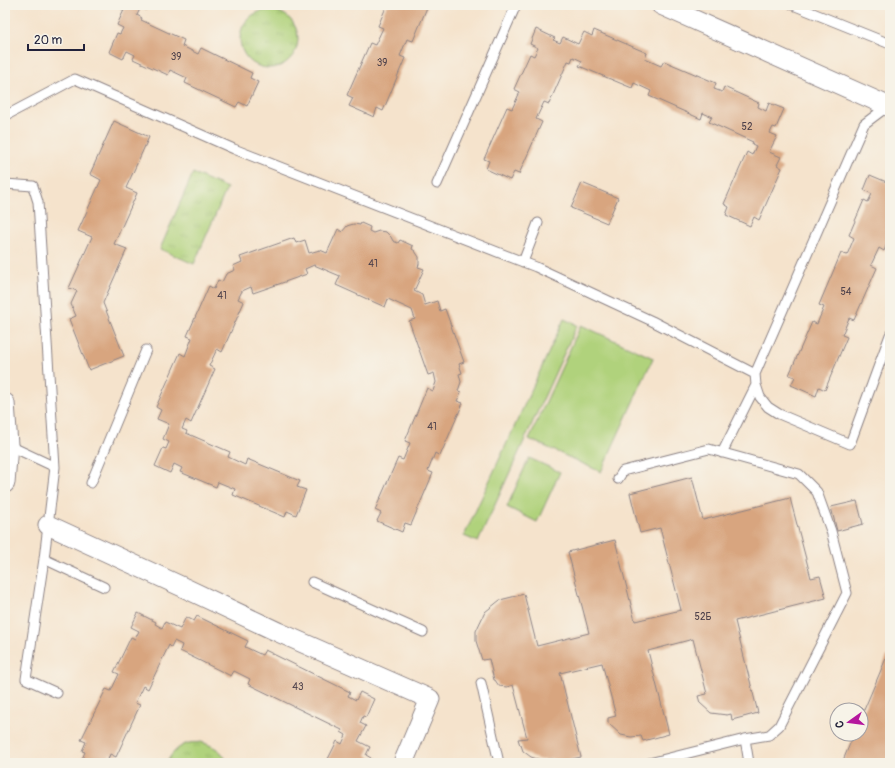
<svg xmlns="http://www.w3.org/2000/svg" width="895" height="768" font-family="Pangolin,sans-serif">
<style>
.grass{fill:url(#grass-tufts);stroke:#697a5b}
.garden{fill:#b0d27b;stroke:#697a5b}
.building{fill:#d8a57f}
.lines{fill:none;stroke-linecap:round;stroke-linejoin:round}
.lane-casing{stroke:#8c8284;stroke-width:11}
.street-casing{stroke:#8c8284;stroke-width:21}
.lane{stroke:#fff;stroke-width:9}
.street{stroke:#fff;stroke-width:19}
.labels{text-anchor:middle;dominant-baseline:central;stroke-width:3.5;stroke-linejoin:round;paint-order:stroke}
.number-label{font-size:10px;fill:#50434c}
</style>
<defs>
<pattern id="grass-tufts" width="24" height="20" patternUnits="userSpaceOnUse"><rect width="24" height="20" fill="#b0d27b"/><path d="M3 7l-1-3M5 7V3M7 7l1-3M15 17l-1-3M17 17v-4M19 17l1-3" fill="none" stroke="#97b46b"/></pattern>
</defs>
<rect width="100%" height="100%" fill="#f7f3e8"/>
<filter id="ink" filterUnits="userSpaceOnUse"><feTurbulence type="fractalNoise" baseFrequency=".025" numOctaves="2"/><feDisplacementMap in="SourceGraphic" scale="8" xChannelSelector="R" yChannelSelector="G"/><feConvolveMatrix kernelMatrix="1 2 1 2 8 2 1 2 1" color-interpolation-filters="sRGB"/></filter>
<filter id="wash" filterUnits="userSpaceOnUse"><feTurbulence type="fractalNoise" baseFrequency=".012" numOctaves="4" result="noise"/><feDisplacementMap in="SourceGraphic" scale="16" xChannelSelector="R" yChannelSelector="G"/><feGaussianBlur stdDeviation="0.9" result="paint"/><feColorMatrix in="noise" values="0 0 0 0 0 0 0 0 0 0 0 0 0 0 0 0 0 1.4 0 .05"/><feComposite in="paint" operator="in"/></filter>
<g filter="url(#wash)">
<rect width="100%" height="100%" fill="#f5e3cc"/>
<path class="grass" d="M240 39a29 29 0 1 1 58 0a29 29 0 1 1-58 0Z
M193,173L227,188L194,264L160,249Z
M202,742C214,747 223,750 227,763H167C170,754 180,745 189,743C193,742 198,743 202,742Z"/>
<path class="garden" d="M564,319L577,325L478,542L464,536Z
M581,325L653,358L601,472L529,439Z
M529,458L560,472L537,522L507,507Z"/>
<g id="blocks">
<path class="building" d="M114,5H148L146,10L141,7L137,15L142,18L141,20L184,40L182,46L198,54L201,48L252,73L250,78L258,82L247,106L239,102L236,107L185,83L187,78L170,70L168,75L133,59L135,55L127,51L123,59L109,52L117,33L120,34L123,28L117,25L124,10Z
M387,5H428L413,41L407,39L400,56L405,58L383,111L377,108L374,117L349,106L353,98L347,95L370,43L375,45L383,28L378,26Z
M536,29L555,38L553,40L560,43L563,37L578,44L584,32L592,36L594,30L647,53L645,59L661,66L664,61L716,83L714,89L722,92L724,87L759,103L758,107L766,111L769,103L784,109L776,128L773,127L770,133L777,136L769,152L781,157L777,165L782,168L759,220L754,217L750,226L726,215L729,207L724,204L747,152L752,155L756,146L752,144L753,142L709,122L712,117L703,113L701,119L649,96L651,91L634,83L632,88L579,66L582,61L573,57L571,62L568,61L549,104L544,102L536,119L542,122L519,174L514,172L510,180L486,169L489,161L484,159L507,107L512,109L520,92L514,89L530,54L534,56L538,48L530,44Z
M114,121L149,137L126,188L137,193L114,244L127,249L103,303L124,356L89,370L69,319L76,316L71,304L77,291L69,288L92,237L78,231L101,180L90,174Z
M870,175L889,183L887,186L890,187V236L884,251L879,248L871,265L877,268L854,320L849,318L842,335L847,337L825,390L819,387L816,396L791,385L795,377L789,375L812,322L817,324L824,307L819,305L841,253L847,255L854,238L849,235L864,200L868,202L872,194L864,190Z
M582,183L618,198L607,223L571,208Z
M361,223L370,227L369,231L373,233L379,231L386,232L391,237L393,241L398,243L400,240L413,246L412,249L415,251L419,257V264L418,267L424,269L414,291L422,295L425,305L437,301L440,311L445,309L464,362L459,364L462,373L459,374L461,382L458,391L461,392L457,401L463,403L440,456L435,453L428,471L433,473L411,525L405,523L402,532L377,521L381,513L375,510L398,458L403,460L410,443L405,441L427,388L433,391L436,382L434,373L428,375L409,321L415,319L412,310L388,299L385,307L336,285L340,276L314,265L305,269L307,274L279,284L253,293L251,287L242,291L238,299L244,302L222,352L217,349L209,366L215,369L191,423L186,420L182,429L187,431L186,433L230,452L228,457L245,465L247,459L300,481L297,487L306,490L296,515L287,511L285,517L233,495L235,489L218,482L216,487L180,472L182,468L174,464L170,473L155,466L163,448L166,449L169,442L163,439L169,424L157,419L161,410L156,407L180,353L185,356L192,338L187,336L209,286L214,289L218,280L222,282L226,274L235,270L233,266L242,262L240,257L294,238L296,243L305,240L309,253L320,250L327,253L338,229L342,232L347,226L350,225L354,224L360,225Z
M692,477L703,520L790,498L811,578L820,576L826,598L735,621L758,713L732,720L731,714L727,715L711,713L700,703L698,696L707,694L693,639L648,651L669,734L643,741L641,736L631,737L621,735L608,723V718L616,716L602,663L560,673L581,757L555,763H554L553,759L541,760L531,757L523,751L521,745H520L518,739L527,738L513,685L507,687L499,686L495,680H494L489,659L482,660L476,641V631L485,612L500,600L524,594L537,646L589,633L568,552L615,540L635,621L681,610L660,528L640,533L630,493Z
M857,501L863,524L837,531L831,507Z
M138,613L156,622L155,624L162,628L165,622L180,629L186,617L194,621L197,616L248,641L245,647L262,655L265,650L350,692L348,696L356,700L360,692L374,699L366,717L363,716L360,723L366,726L358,741L370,747L366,755L371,758L369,763H326L337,741L342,744L346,735L341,732L342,730L248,684L250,679L234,671L231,676L180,651L182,645L174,641L171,647L169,645L148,689L143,686L135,703L140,705L116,757L110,754L107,763H83L82,759L85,752L82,751L86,742L81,740L106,689L111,691L119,674L114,672L131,637L135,639L139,631L131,627Z
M887,656L890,658V763H842L854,734H861V717Z"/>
</g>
</g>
<g filter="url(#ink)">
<use href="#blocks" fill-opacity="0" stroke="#8c8284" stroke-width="1"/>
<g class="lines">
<g class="lane-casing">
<path id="lane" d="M793,5L890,44
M5,116L75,79L234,149L536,267L652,321L755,374L756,385L760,397L768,407L779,414L850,444L890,335
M5,184L33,186L38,202L55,467L44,559L26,679L57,693
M437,184L516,5
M523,262L538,223
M755,374L864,124L888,106
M8,445L55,467
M722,453L756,385
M618,479L623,471L709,449L799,474L817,492L831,531L847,593L779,726L769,735L745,739L649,763
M91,483L146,350
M44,559L104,587
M312,582L423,632
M481,683L499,763
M745,739L749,763"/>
</g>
<g class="street-casing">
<path id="street" d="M661,5L890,107
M5,403L8,445L5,483
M48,525L187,589L278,632L430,699L403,763"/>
</g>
<use href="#lane" class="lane"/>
<use href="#street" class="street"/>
</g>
</g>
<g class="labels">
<g class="number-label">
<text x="176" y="57">39</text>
<text x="382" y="63">39</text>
<text x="747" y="127">52</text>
<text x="373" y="264">41</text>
<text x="846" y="292">54</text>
<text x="222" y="296">41</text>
<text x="432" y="427">41</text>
<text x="703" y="617">52Б</text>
<text x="298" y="687">43</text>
</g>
</g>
<rect width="895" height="768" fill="none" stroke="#f7f3e8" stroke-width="20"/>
<g transform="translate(849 722) rotate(256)"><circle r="19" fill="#f7f3e8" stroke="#a29fa3"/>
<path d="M0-3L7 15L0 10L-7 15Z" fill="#b5179e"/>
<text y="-6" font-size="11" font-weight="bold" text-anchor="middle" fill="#22223b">С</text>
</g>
<path d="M28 44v6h56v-6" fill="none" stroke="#22223b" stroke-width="2"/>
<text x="34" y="44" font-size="12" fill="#22223b" stroke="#f7f3e8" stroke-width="3" paint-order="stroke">20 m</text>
</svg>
